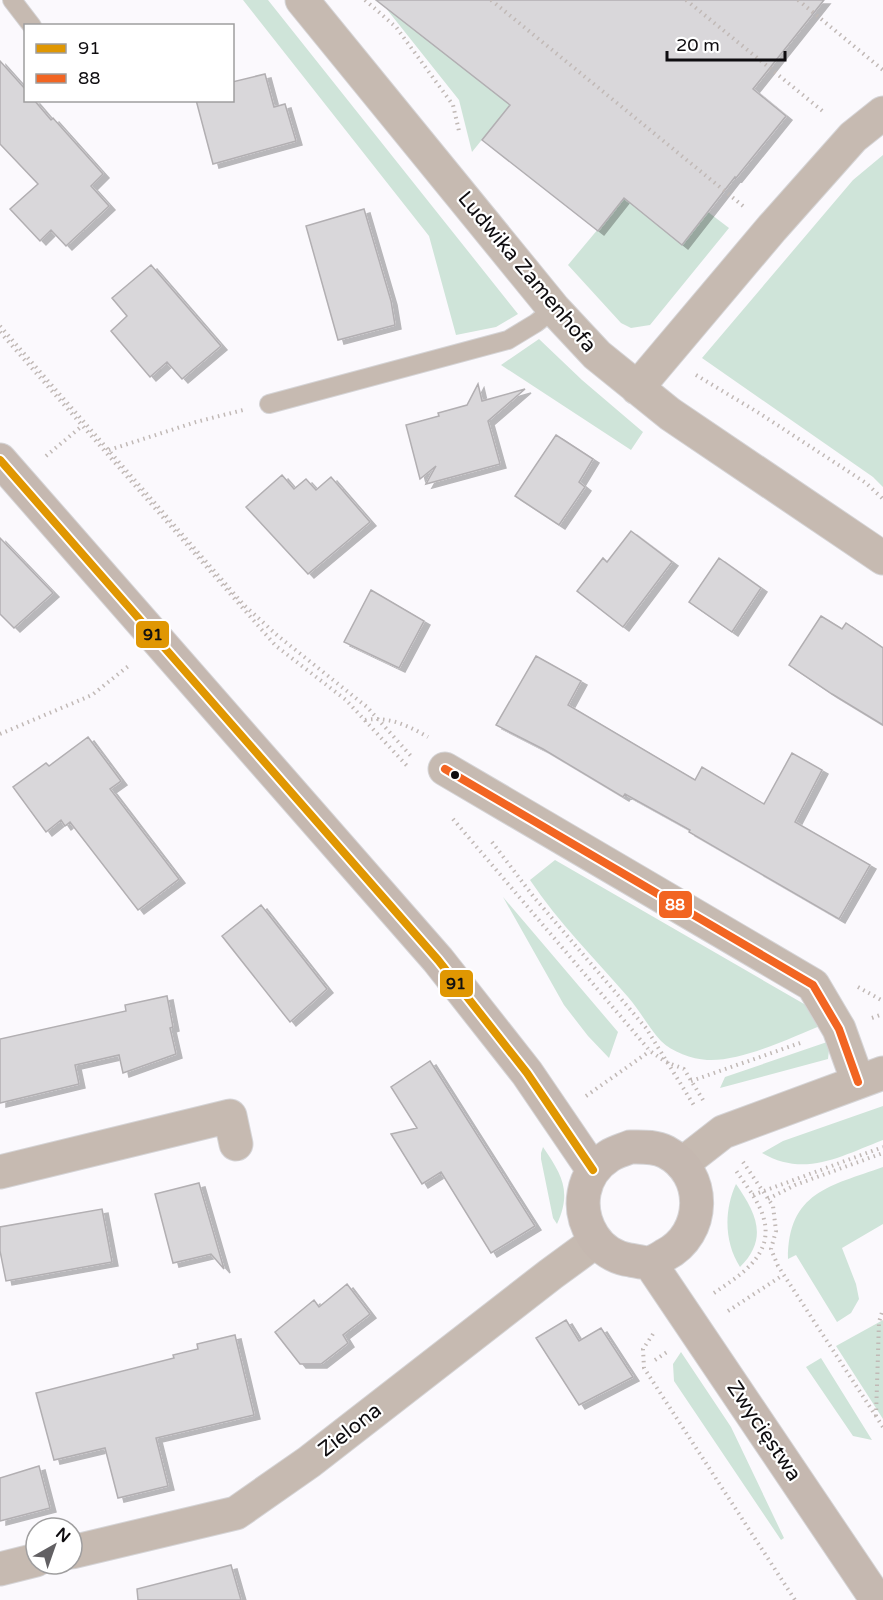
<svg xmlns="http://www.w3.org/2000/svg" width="883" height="1600" font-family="'Varela Round',sans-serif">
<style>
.green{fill:#cfe4d9}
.building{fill:#d9d7da;stroke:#b2afb2;stroke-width:1.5;filter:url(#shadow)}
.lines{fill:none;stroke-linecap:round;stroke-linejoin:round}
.lane-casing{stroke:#d5d4d6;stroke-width:20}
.street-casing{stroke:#d5d4d6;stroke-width:35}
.secondary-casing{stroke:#d5d4d6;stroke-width:35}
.path{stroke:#c1b9b6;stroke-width:4;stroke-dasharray:1.5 4.5;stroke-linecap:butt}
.lane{stroke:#c6bab1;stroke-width:18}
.street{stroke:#c6bab1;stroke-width:33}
.secondary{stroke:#c5b8b0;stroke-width:33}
.bus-1-casing{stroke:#fff;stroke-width:12}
.bus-2-casing{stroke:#fff;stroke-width:12}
.bus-1{stroke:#e09702;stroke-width:8}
.bus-2{stroke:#f26522;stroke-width:8}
.bus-dot{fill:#0f0d10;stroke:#fff;stroke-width:2}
.labels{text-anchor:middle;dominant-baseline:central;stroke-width:4.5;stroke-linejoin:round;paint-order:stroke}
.street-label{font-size:21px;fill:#0f0d10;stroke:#fff}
.line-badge{stroke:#fff;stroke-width:2}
.badge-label{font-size:16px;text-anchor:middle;font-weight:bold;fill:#fff}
.pale-badge-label{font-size:16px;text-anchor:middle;font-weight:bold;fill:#111}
</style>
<defs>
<filter id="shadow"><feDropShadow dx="6" dy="4" stdDeviation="0" flood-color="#0004"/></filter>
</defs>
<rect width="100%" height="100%" fill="#fbf9fd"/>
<path class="green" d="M243,0H268L518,314L496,327L456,335L429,236Z
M385,7L510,105L472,152L459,100Z
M883,155V487L873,477L702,358L853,180Z
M624,198L682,245L708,212L729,228L650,325L631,328L621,323L568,265Z
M539,339L582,380L643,432L631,450L501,365Z
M555,860L818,1012L825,1024C792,1037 742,1062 707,1060C692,1059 672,1052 661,1041C649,1028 640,1011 628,997C595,959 558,922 530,880Z
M503,897L618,1032L609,1058L588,1036L564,1005Z
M830,1041L828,1059L720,1088L725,1077Z
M883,1106V1140C841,1156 805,1178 762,1153L783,1141Z
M543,1147C562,1175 572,1191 557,1224L553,1218L541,1159V1153Z
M883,1167V1224L842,1248L856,1284L859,1299L851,1313L837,1322L796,1255L788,1259C788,1192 830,1186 883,1167Z
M736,1184C756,1213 769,1238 740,1267C724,1242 724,1210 736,1184Z
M883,1320V1419L836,1346Z
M681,1352L731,1427L784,1538L781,1540L674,1381L673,1364Z
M821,1358L872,1440L853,1436L806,1367Z"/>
<path class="building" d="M376,0H824L753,89L786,116L736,178L735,177L682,245L624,198L598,231L482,140L510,105Z
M0,61L26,90V100H34L51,120L53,118L103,174L91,186L109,206L66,246L51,230L40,241L10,209L38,184L0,144Z
M265,74L274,107L285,104L296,141L213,164L196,100H232V82Z
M364,209L391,301L395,325L338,340L306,226Z
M151,265L221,346L182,379L167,362L150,377L111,331L127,316L112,298Z
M478,384L482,401L525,389L488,421L500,464L426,484L436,466L420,479L406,425L439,416L438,413L467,405Z
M556,435L593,459L579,482L585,487L559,525L515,496Z
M282,475L294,489L306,479L316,490L331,477L370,522L308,574L246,507Z
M631,531L672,562L623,627L577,591L603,558L607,562Z
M0,538L53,593L14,628L0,614Z
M719,558L761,588L732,632L689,602Z
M371,590L424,621L399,668L344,642Z
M821,616L842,629L846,623L883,648V725L832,694L789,665Z
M536,656L581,681L568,705L695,780L702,767L764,804L792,753L822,770L795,822L870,865L839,919L689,832L690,830L625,794L623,797L543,749L496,725Z
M88,737L121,781L110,789L179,879L138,910L70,822L65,826L61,820L46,832L13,787L46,763L49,766Z
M261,905L327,989L290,1022L222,936Z
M167,996L173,1027L170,1028L176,1054L123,1073L119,1055L75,1065L79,1084L0,1103V1039L126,1011L125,1005Z
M430,1061L535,1226L491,1253L441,1172L422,1184L391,1134L417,1128L391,1087Z
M199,1183L224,1269L211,1254L173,1263L155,1194Z
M102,1209L112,1262L6,1281L0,1251V1227Z
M347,1284L370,1314L343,1335L348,1343L321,1364H300L275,1332L314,1300L319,1307Z
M566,1320L579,1341L601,1328L633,1377L579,1405L536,1338Z
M235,1335L254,1415L156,1438L168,1486L118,1498L105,1448L54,1460L36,1393L174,1358L173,1355L198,1349L197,1344Z
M39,1466L50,1508L0,1521V1478Z
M231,1565L241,1600H138L137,1589Z"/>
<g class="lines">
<g class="lane-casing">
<path id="lane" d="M12,0L32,26
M269,404L508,340L536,323L554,309"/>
</g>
<g class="street-casing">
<path id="street" d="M302,0L554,309L597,355L670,414L883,558
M637,388L772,228L853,137L883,113
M445,769L813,985L839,1029L858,1082
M682,1164L723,1132L883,1073
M0,1172L230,1116L236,1144
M72,1552L236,1513L309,1462L551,1274L596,1241
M0,1569L36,1560"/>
</g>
<g class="secondary-casing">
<path id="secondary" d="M0,460L438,960L527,1073L593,1170
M630,1147C642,1147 654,1146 666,1152C708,1174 706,1234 665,1255C660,1258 654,1262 648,1263C643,1263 636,1261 630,1260C615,1258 601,1249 593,1236C576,1209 581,1174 609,1156C615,1152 623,1150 630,1147Z
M650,1263L877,1600"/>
</g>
<path class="path" d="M365,0L396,27L453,105L459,131
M491,0L743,206
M686,0L825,113
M798,0L883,70
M0,326L244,605L278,636L367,707L411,756
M0,332L276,646L346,700L409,768
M696,375L759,413L866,483L883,499
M109,450L196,422L243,410
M46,456L82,426
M365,720C389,716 409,726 428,737
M0,734L92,695L131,664
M453,819L650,1051L666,1062L684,1069L703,1100
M492,842L533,896L646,1028L695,1107
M858,987L883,1001
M872,1018L883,1014
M691,1081L803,1042
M586,1096L650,1051
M743,1162L773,1206L776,1231L771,1249L778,1266L883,1427
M753,1195L883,1147
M768,1199L795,1185L883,1153
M714,1293C742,1274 777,1253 762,1213C756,1197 744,1183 735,1169
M728,1311L783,1275
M653,1334L643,1349L644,1368L795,1600
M655,1360L667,1352
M876,1416L879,1322L883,1309"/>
<use href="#lane" class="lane"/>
<use href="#street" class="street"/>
<use href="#secondary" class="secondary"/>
<g class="bus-1-casing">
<path id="bus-1" d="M0,460L438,960L527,1073L593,1170"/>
</g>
<g class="bus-2-casing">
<path id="bus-2" d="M445,769L813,985L839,1029L858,1082"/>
</g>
<use href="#bus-1" class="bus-1"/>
<use href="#bus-2" class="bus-2"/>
</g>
<circle class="bus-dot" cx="455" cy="775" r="5"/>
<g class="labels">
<g class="street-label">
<text transform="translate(527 272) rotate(50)">Ludwika Zamenhofa</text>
<text transform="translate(350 1430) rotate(-38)">Zielona</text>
<text transform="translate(764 1431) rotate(56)">Zwycięstwa</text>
</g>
</g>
<g class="line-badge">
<rect x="135" y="620" width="35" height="29" rx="6" fill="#e09702"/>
<rect x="658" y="890" width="35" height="29" rx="6" fill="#f26522"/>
<rect x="439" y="969" width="35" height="29" rx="6" fill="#e09702"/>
</g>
<g class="badge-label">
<text x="675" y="910">88</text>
</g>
<g class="pale-badge-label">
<text x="153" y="640">91</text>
<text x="456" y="989">91</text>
</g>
<rect x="24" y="24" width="210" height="78" fill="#ffffff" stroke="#9f9e9f" stroke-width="1.5"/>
<rect x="36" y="44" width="30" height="9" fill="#e09702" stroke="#9f9e9f" stroke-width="1.5"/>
<text x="78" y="54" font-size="18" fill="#0f0d10">91</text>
<rect x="36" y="74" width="30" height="9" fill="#f26522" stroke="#9f9e9f" stroke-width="1.5"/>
<text x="78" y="84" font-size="18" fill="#0f0d10">88</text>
<g transform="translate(54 1546) rotate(40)"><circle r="28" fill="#ffffff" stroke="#9f9e9f" stroke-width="1.5"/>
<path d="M0-4.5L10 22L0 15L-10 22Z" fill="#626063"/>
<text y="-9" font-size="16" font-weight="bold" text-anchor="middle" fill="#0f0d10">N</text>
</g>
<path d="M667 51v9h118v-9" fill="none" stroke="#0f0d10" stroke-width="3"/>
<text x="676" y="51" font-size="18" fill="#0f0d10" stroke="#ffffff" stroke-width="4.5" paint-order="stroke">20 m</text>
</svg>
